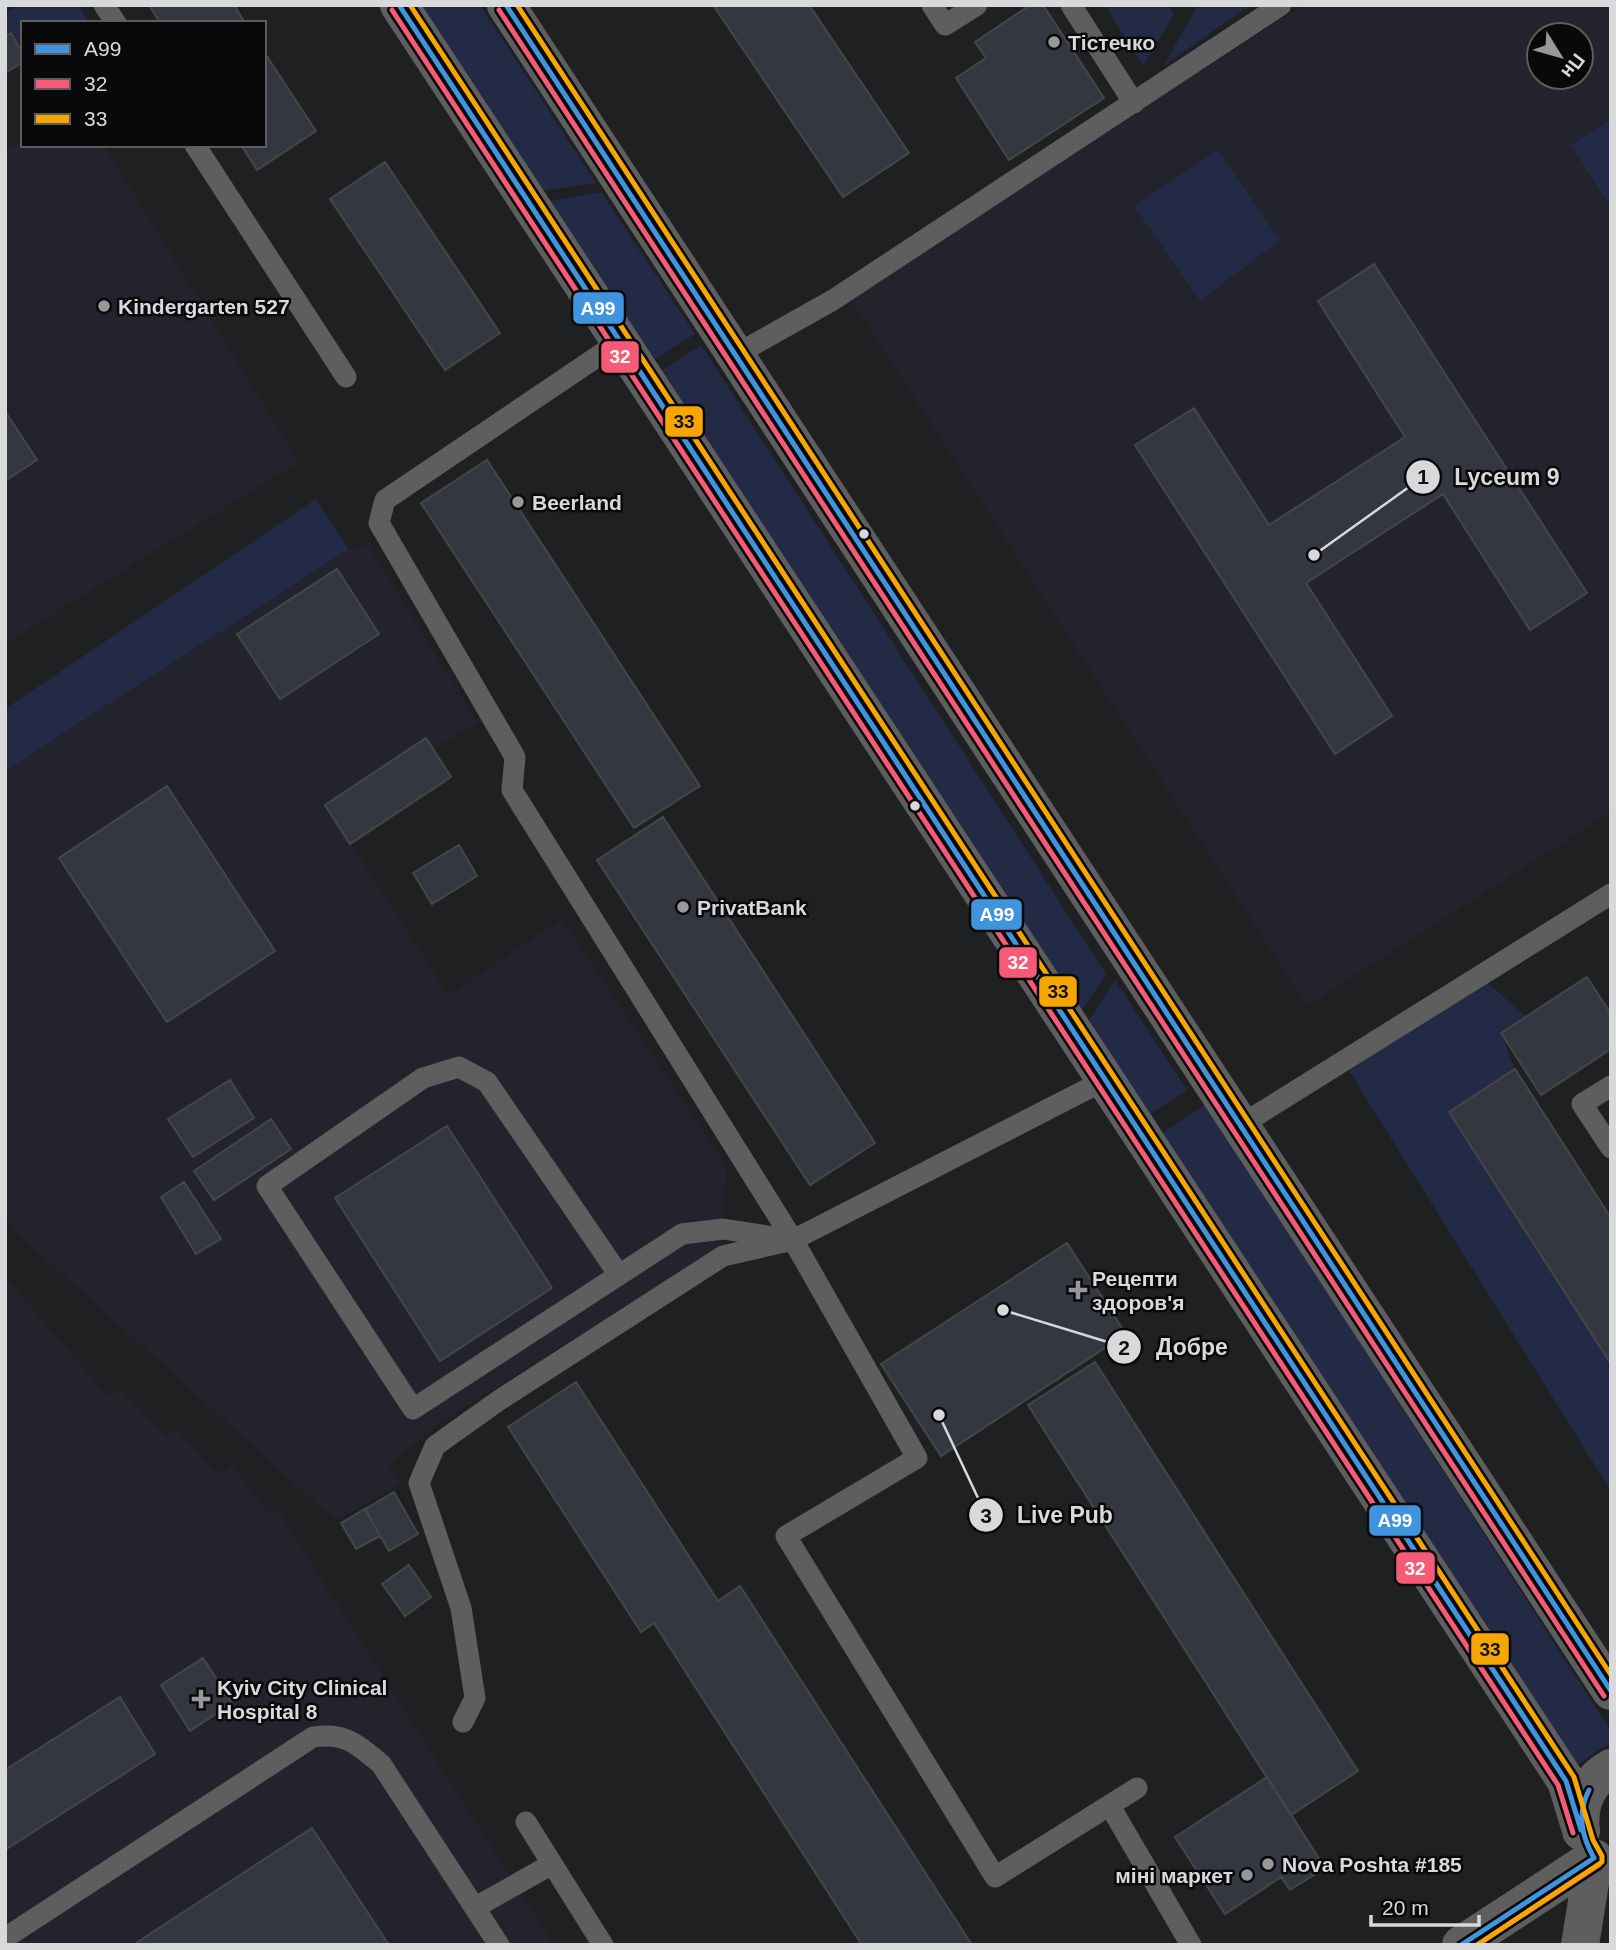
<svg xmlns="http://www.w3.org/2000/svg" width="1616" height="1950" font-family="Helvetica,sans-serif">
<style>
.built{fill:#22232c;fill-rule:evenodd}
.green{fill:#222a45}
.building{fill:#34373f;stroke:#454648;stroke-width:2}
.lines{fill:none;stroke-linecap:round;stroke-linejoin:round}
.lane{stroke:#5e5e5e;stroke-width:21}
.street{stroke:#5e5e5e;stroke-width:38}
.bus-1-casing{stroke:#09090b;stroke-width:10}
.bus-2-casing{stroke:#09090b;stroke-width:10}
.bus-3-casing{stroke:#09090b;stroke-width:10}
.bus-1{stroke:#4094de;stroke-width:5}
.bus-2{stroke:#f75a77;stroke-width:5}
.bus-3{stroke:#f7a600;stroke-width:5}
.poi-dot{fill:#97989a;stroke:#09090b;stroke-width:2.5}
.bus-dot{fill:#d8d9db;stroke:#09090b;stroke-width:2.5}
.labels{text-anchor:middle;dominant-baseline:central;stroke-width:5;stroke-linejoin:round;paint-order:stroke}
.poi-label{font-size:21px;font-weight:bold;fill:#d8d9db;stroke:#09090b;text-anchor:start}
.leader{fill:none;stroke:#d8d9db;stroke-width:2.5}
.callout-dot{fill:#d8d9db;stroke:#09090b;stroke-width:2.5}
.mark-label{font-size:21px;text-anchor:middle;font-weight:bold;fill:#111}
.callout-label{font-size:23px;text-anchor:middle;font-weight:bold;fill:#d8d9db;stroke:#09090b;stroke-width:5;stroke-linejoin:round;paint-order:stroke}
.line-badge{stroke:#09090b;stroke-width:2.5}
.badge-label{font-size:19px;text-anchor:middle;font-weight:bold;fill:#fff}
.pale-badge-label{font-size:19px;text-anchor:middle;font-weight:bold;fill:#111}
</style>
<rect width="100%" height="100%" fill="#1f2022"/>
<path class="built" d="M1303,5H1611V812L1307,1006L850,298ZM1539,35H1581V77H1539Z
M23,139V145H104L299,462L5,644V150Z
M369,546L478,723L433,749L451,777L351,844L449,995L562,919L727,1166L721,1246L437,1425L389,1466L401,1483L336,1521L17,1233L5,1216V771L349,549Z
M5,1277L108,1396L119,1388L166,1436L176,1429L219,1474L231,1464L270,1514L279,1512L554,1945H5Z"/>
<path class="green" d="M18,5H78L90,23H23V48L11,32L5,36V14Z
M412,5H480L596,183L533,192Z
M1105,5H1169L1174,14L1143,66Z
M1199,5H1251L1163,66L1198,6Z
M1611,120V208L1571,145Z
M1218,150L1280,240L1200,301L1134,206Z
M601,192L695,334L646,365L540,203Z
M701,345L1106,974L1074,1023L655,375Z
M316,499L349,549L5,771V709Z
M1115,980L1187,1090L1135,1124L1080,1034Z
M1485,981L1527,1017L1501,1033L1515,1069L1449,1112L1611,1364V1491L1349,1071Z
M1206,1104L1611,1731V1742L1569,1770L1155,1138Z"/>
<path class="building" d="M149,5H234L245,23H160Z
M713,5H809L909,153L843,197Z
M1030,5H1043L1104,98L1009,160L956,78L986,58L975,42Z
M11,33L23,53V62L5,73V36Z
M264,52L316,131L257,170L241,145H264Z
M385,162L500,333L445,370L330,199Z
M1374,264L1587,593L1530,630L1443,494L1306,583L1392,716L1335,754L1135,445L1194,408L1269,525L1405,437L1318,301Z
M5,411L37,460L5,481Z
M487,460L700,786L634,828L421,503Z
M337,569L379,634L280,699L237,634Z
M426,738L451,777L350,844L325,805Z
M167,786L275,951L167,1022L59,858Z
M663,817L875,1143L810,1185L597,860Z
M459,845L477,876L432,904L413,873Z
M1587,977L1611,1014V1049L1541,1095L1501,1033Z
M1515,1069L1611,1218V1364L1449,1112Z
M230,1080L254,1118L193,1157L168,1119Z
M271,1119L291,1149L214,1200L194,1171Z
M447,1126L552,1288L440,1361L335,1198Z
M184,1182L221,1239L196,1254L161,1197Z
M1067,1243L1126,1334L941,1456L881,1364Z
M1095,1362L1358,1771L1291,1815L1028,1405Z
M576,1382L718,1601L740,1586L972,1945H862L654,1623L641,1632L508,1427Z
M394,1492L418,1534L389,1551L365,1509Z
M365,1509L380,1536L356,1549L341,1523Z
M409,1565L431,1597L405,1616L382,1584Z
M203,1658L232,1703L190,1731L161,1685Z
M120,1697L155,1754L5,1850V1770Z
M1267,1777L1325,1868L1290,1890L1281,1877L1225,1914L1175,1837Z
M312,1828L389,1945H133Z"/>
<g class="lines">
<path class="lane" d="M104,5L116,23
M932,5L945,25L977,5
M1071,5L1134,103
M195,145L346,377
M619,342L385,500L379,523L515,757L512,790L793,1240L917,1458L786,1536L995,1877L1137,1788
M735,355L833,300L1281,5
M1611,1086L1582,1104L1611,1148
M1241,1125L1611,894
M619,1275L487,1082L459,1067L423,1078L267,1186L413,1409L682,1234L723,1229L793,1240
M463,1722L475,1698L461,1608L419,1483L435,1446L498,1401L723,1256L793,1240L1105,1080
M1110,1806L1191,1945
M526,1822L603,1945
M476,1907L552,1864
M5,1938L313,1737C345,1732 357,1744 381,1764L499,1945"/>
<path class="street" d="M399,5L1566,1781L1581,1830
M506,5L1611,1691
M1581,1831C1578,1805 1587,1781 1611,1768
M1461,1945L1594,1858
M1580,1945L1594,1858"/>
<g class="bus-1-casing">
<path id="bus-1" d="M399,5L1566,1781L1581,1830
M506,5L1611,1691
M1461,1945L1594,1858C1581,1835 1577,1814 1589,1790"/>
</g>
<g class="bus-2-casing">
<path id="bus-2" d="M392,10L1558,1785L1573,1833
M499,10L1604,1696
M1477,1945L1599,1865"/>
</g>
<g class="bus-3-casing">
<path id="bus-3" d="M410,5L1574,1777L1593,1840L1602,1856V1862L1477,1945
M517,5L1611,1675"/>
</g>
<use href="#bus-1" class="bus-1"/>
<use href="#bus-2" class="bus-2"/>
<use href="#bus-3" class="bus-3"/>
</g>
<g class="poi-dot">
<circle cx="1054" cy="42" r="7"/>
<circle cx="104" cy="306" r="7"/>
<circle cx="518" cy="502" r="7"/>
<circle cx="683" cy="907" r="7"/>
<path d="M1074.5 1279.5h7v7h7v7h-7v7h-7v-7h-7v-7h7z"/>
<path d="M197.5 1688.5h7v7h7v7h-7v7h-7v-7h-7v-7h7z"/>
<circle cx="1268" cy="1864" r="7"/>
<circle cx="1247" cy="1875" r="7"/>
</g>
<g class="bus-dot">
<circle cx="864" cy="534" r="6"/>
<circle cx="915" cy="806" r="6"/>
</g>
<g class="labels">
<g class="poi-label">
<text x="1068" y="42">Тістечко</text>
<text x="118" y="306">Kindergarten 527</text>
<text x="532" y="502">Beerland</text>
<text x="697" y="907">PrivatBank</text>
<text x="1092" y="1278">Рецепти<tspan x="1092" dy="24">здоров'я</tspan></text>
<text x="217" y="1687">Kyiv City Clinical<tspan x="217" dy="24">Hospital 8</tspan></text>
<text x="1282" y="1864">Nova Poshta #185</text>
<text x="1233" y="1875" text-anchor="end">міні маркет</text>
</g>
</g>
<path class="leader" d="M1314 555L1423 477M1003 1310L1124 1347M939 1415L986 1515"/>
<g class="callout-dot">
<circle cx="1314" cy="555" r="7"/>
<circle cx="1003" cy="1310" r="7"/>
<circle cx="939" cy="1415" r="7"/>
<circle cx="1423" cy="477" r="18"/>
<circle cx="1124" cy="1347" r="18"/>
<circle cx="986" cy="1515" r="18"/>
</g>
<g class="mark-label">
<text x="1423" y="484">1</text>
<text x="1124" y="1355">2</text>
<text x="986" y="1523">3</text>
</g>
<g class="callout-label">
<text x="1507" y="485">Lyceum 9</text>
<text x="1192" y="1355">Добре</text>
<text x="1065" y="1523">Live Pub</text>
</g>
<g class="line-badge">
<rect x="572" y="291" width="53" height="34" rx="7" fill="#4094de"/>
<rect x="600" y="340" width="40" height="34" rx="7" fill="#f75a77"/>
<rect x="664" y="405" width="40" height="33" rx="7" fill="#f7a600"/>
<rect x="970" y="898" width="53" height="33" rx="7" fill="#4094de"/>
<rect x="998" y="946" width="40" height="33" rx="7" fill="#f75a77"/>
<rect x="1038" y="975" width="40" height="33" rx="7" fill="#f7a600"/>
<rect x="1368" y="1504" width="54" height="33" rx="7" fill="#4094de"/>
<rect x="1395" y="1551" width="41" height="34" rx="7" fill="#f75a77"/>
<rect x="1470" y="1632" width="40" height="34" rx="7" fill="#f7a600"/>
</g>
<g class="badge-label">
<text x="598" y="315">А99</text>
<text x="620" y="363">32</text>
<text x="997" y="921">А99</text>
<text x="1018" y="969">32</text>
<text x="1395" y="1527">А99</text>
<text x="1415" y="1575">32</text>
</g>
<g class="pale-badge-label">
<text x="684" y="428">33</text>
<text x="1058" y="998">33</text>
<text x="1490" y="1656">33</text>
</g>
<rect width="1616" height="1950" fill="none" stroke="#d8d9db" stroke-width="14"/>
<rect x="21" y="21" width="245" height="126" fill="#09090b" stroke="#5c5c5e" stroke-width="2"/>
<rect x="35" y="44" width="35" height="10" fill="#4094de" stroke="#5c5c5e" stroke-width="2"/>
<text x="84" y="56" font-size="21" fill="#d8d9db">А99</text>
<rect x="35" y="79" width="35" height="10" fill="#f75a77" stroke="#5c5c5e" stroke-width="2"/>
<text x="84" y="91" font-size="21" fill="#d8d9db">32</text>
<rect x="35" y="114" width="35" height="10" fill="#f7a600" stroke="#5c5c5e" stroke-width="2"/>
<text x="84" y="126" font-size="21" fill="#d8d9db">33</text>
<g transform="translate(1560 56) rotate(127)"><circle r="33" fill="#09090b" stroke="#5c5c5e" stroke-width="2"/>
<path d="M0-5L12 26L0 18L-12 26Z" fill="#97989a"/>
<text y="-10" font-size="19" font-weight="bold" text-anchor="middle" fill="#d8d9db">Пн</text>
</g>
<path d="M1371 1915v10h108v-10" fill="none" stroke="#d8d9db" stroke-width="3.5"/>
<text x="1382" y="1915" font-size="21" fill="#d8d9db" stroke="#09090b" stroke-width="5" paint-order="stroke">20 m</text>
</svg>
